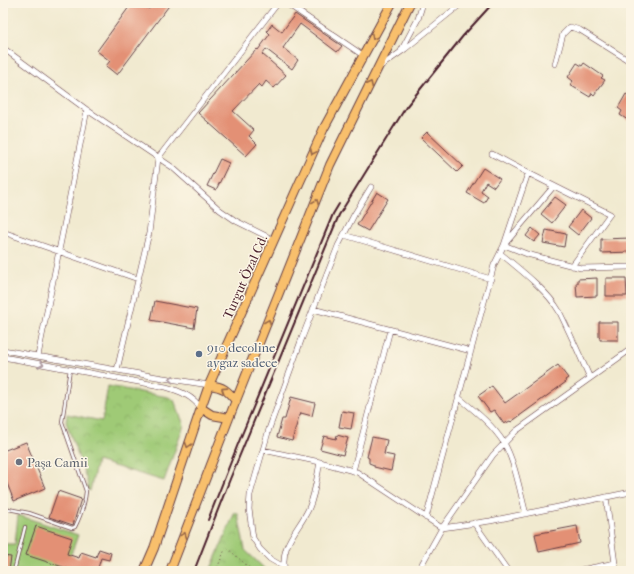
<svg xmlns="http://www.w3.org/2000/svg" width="634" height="574" font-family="'IM FELL French Canon',serif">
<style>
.park{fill:url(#park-crowns);stroke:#747450}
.garden{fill:#9fca76;stroke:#747450}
.building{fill:#e39074}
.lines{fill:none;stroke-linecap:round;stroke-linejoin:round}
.lane-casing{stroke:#633d44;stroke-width:4}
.street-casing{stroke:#633d44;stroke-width:6}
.primary-casing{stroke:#633d44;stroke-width:10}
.path{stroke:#633d44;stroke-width:1;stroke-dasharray:1 3;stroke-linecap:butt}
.lane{stroke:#fff;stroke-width:2.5}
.street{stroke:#fff;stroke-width:5}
.primary{stroke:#f8bf6c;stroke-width:8}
.rail{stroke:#4a1f2b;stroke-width:2}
.oneway{stroke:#986748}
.oneway2{stroke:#ae9aa0}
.service-dot{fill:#5c6f8a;stroke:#fcf5e5;stroke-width:1.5}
.worship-dot{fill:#6b7280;stroke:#fcf5e5;stroke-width:1.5}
.labels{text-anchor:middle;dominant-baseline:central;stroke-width:3;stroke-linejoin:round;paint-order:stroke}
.street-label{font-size:13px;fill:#4a1f2b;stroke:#fcf5e5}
.service-label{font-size:13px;fill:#4e5e75;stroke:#fcf5e5;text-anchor:start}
.worship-label{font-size:13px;fill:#5b616d;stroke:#fcf5e5;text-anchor:start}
</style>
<defs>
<pattern id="park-crowns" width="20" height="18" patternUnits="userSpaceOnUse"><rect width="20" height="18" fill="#9fca76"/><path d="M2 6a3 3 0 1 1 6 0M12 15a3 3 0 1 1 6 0" fill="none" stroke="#8aad66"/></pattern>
</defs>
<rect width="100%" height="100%" fill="#fcf5e5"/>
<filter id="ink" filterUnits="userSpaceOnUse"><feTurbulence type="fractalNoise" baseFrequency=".025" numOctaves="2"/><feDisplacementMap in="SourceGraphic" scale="8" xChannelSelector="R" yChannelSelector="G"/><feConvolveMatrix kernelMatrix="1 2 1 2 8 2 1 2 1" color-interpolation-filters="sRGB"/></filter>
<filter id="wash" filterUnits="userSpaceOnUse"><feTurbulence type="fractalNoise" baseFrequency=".012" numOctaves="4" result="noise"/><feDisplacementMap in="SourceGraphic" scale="16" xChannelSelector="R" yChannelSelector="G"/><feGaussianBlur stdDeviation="0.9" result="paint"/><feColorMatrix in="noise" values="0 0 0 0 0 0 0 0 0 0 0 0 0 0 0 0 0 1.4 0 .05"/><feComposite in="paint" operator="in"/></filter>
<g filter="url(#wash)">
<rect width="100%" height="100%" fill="#f1ead0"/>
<path class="park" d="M108,386L168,397L174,400L184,425L164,481L97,461L90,491L88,490L87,481L66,422L67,414L102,421Z
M235,512L238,514L245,550L267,571H210Z"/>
<path class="garden" d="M18,515L78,535L65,571H3V544H15Z"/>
<g id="blocks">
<path class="building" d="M132,3H141L149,9L154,3H171L117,75L106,66L110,61L97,51Z
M295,14L342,46L337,52L300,24L283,48L298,60L292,69L266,49L262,54L286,75L274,88L266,81L262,87L259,84L233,111L254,130L249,136L257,144L246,156L198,113L257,49L258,50L270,34L267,31L272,24L282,32Z
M577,63L582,66L584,63L603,76L601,78L605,80L594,95L592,93L590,97L570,85L573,81L568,77Z
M626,94L631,97V122L620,115L622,111L618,108Z
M427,132L463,166L457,172L421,138Z
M220,159L229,163L216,190L207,186Z
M483,168L500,179L494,187L486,182L481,191L488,196L484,203L467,193Z
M377,192L388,199L368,231L357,225Z
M555,197L566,205L552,223L541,214Z
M581,210L591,218L578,235L568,227Z
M532,228L540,235L534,242L526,236Z
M546,230L566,234L564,247L543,243Z
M631,238V252L601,253V239Z
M597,278V296L577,297L576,283H578V279Z
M606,278H626L627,296H606Z
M155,301L197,309L194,328L151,320Z
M599,322H618V340H600V338L599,337Z
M558,365L568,378L565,380L566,382L511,422L510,421L504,424L494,410L490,412L478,396L492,386L505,403Z
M291,397L315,403L312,416L301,413L300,416H299L292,441L277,437L282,419H285Z
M342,411L354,413L351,429L339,427Z
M337,435L348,438L343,455L320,449L324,436L336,439Z
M372,437L387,440L384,454L394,456L391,471L374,467V465L369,463V458L367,457Z
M26,442L45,488L14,501L3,473V451Z
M58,491L81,499L73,525L49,517Z
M36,526L72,538L67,554L79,558L81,552L96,557L99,549L111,553L109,560L101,558L97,571H68L69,569L26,555Z
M577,526L580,543L539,552L535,534Z
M3,556L11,557L9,571H3Z"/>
</g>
</g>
<g filter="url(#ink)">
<use href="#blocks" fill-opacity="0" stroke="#633d44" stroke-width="1"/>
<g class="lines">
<g class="lane-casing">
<path id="lane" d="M3,508L29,513L72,528L75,527C80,517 85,503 86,491L62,422L70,369
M14,571L25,527"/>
</g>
<g class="street-casing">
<path id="street" d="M286,3L364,56
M3,48L87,110L172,167L220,210L236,221L274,240
M401,51L418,19L422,6L420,3
M555,64L563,34L570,27L580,30L631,62
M381,66L405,49L462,3
M492,154L528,173L610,214L572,266
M554,186L504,245L527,254L581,268L631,267
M3,232L138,279
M344,235L491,279
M500,253C519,269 547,290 559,311C570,333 580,356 590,378
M313,309L471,351
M3,350L157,377L209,385
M38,356L87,110
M3,357L166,387C180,391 192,396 201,408
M117,370L149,233L158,158L278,3
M458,397C475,411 492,424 504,443C515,462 520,492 526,514
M263,450L320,462L357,472L442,528L490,521L631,492
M353,471L390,330
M606,497L616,571
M426,518L494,265L504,245L528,173
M474,523L508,571
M284,567L270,559L260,549L253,538L249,509L250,495L269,429L302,338L338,246L354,215L371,187
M285,571C279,545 299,530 309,508C315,494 317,477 320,462
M418,571L442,528L493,455L516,431L631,349
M576,571L615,563"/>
</g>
<g class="primary-casing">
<path id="primary" d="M209,385C224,387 227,390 236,401
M201,408L212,415L229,418
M144,571L154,548L201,408L209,385L324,128L392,3
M170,571L229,418L330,165L410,3"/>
</g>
<path class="path" d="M216,571L226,547L253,571"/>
<use href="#lane" class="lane"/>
<use href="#street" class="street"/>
<use href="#primary" class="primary"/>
<path class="rail" d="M208,520L238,444L333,214L339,204
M194,571L230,479L339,215L406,107L463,36L493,3"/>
</g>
<defs><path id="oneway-chevron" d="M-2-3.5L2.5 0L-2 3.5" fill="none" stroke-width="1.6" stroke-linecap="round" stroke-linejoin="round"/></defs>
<g class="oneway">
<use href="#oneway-chevron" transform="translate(374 37) rotate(118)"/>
<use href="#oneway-chevron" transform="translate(370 84) rotate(-64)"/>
<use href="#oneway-chevron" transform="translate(313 152) rotate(114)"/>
<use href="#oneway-chevron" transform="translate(316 202) rotate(-68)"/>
<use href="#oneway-chevron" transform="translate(268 322) rotate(-68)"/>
<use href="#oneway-chevron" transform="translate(224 390) rotate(-147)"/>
<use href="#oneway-chevron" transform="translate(188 445) rotate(108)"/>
<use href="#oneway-chevron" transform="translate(184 535) rotate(-69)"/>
</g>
<g class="oneway2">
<use href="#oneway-chevron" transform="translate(41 364) rotate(10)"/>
<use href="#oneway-chevron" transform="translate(171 379) rotate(-172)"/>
</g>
</g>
<circle class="service-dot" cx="199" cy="354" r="4"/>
<circle class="worship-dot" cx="19" cy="462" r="4"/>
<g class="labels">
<g class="street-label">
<text transform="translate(245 277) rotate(-66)">Turgut Özal Cd.</text>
</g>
<g class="service-label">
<text x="207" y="347">910 decoline<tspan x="207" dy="15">aygaz sadece</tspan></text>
</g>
<g class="worship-label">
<text x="27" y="462">Paşa Camii</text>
</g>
</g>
<rect width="634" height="574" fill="none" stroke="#fcf5e5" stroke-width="16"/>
</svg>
